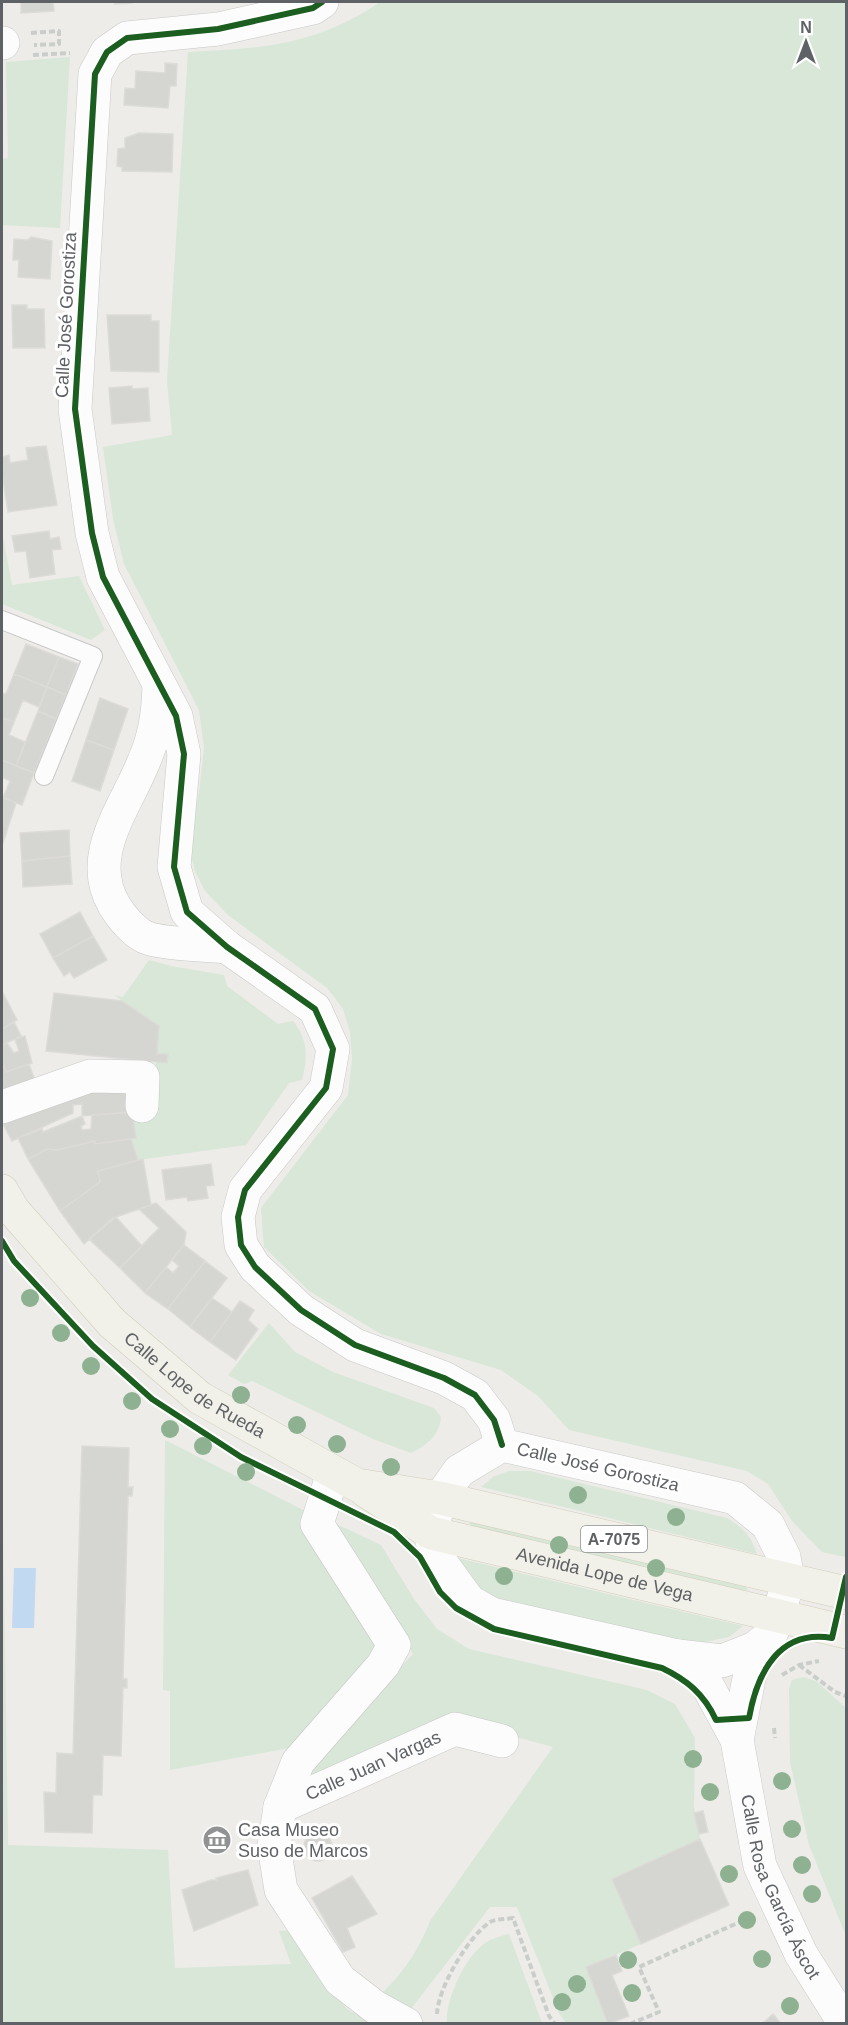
<svg xmlns="http://www.w3.org/2000/svg" width="848" height="2025" font-family="Helvetica,sans-serif">
<style>
.green{fill:#d8e7d7}
.water{fill:#c2d9f2}
.building{fill:#d5d5d2;stroke:#dcdbd8;stroke-width:1.5}
.lines{fill:none;stroke-linecap:round;stroke-linejoin:round}
.lane-casing{stroke:#c8c8c8;stroke-width:20}
.street-casing{stroke:#c8c8c8;stroke-width:34}
.secondary-casing{stroke:#cacac9;stroke-width:34}
.primary-casing{stroke:#d2cdb9;stroke-width:34}
.path{stroke:#cacecb;stroke-width:4;stroke-dasharray:6 3;stroke-linecap:butt}
.lane{stroke:#fcfcfc;stroke-width:18}
.street{stroke:#fcfcfc;stroke-width:33}
.secondary{stroke:#fcfcfc;stroke-width:33}
.primary{stroke:#f2f1e9;stroke-width:33}
.cycleway-casing{stroke:#fff;stroke-width:10}
.cycleway{stroke:#1b5e20;stroke-width:6}
.tree{fill:#8eb291}
.labels{text-anchor:middle;dominant-baseline:central;stroke-width:6;stroke-linejoin:round;paint-order:stroke}
.shield{fill:#fff;stroke:#8e9093;stroke-width:1.5}
.shield-label{font-size:16px;font-weight:bold;fill:#5e6165}
.street-label{font-size:18px;fill:#5e6165;stroke:#fff}
.poi-label{font-size:18px;fill:#5e6165;stroke:#fff;text-anchor:start}
</style>
<rect width="100%" height="100%" fill="#edece8"/>
<path class="green" d="M380,2H846V1557L822,1552L792,1521L768,1484L747,1471L569,1430L538,1396L501,1370L381,1334L309,1291L264,1247L261,1208L348,1095L352,1059L350,1032L343,1009L327,988L228,915L205,891L195,871L191,855L193,818L199,792L204,748L199,710L124,564L113,519L103,447L172,435L167,381L188,52C264,48 315,46 380,2Z
M70,57L60,228L2,225V159L8,158L6,62Z
M2,531L12,585L79,576L105,630L91,640L2,604Z
M149,960L171,966L224,975L227,986L278,1024L293,1021C308,1040 308,1057 302,1080L289,1083L246,1145L138,1160L131,1139L136,1138L132,1112L151,1084L156,1062L167,1063V1055L157,1054L159,1026L114,995L123,997Z
M269,1323L295,1352L333,1372L434,1408L441,1417C439,1436 427,1445 411,1453L373,1439L252,1381L244,1384L228,1375Z
M165,1440L309,1513L379,1637L378,1656L290,1748L170,1770V1691L163,1690Z
M2,1456L8,1845L168,1850L175,1968L291,1964L279,1931L294,1930L308,1963L348,2010L375,2023H2Z
M509,1471H530L727,1518C743,1528 751,1535 757,1554L481,1487L493,1477Z
M326,1519L381,1545L414,1599L437,1629L469,1649L647,1690L675,1704L695,1738L694,1807L700,1839L612,1879L641,1944L586,1967L608,2023H566L559,2013L517,1907H490L407,2014L379,1996C403,1973 418,1952 430,1921L553,1747L450,1719L308,1790L298,1779L413,1654Z
M474,1521L745,1585L748,1590L742,1591L472,1528L469,1523Z
M457,1558L743,1626L729,1637L695,1644L498,1598L480,1588Z
M803,1677L816,1681L846,1708V1936L809,1845L790,1762L789,1689L792,1680Z
M509,1934L542,2023H447C445,2000 466,1954 487,1942C493,1938 502,1936 509,1934Z"/>
<path class="water" d="M14,1568H36L34,1628H12Z"/>
<path class="building" d="M21,2H53L54,11L21,13Z
M115,2H132V3L115,4Z
M165,63L177,64L176,86H170L168,108L124,105L125,88L135,89L136,71L165,73Z
M139,133L173,134L172,172L122,171V167L117,166L118,149L125,148V138Z
M31,237L52,241L50,279L18,277L19,260H13L14,239L28,240Z
M12,305H27V309H44L45,348H13Z
M107,315H151V321H159V372L111,371Z
M132,386V389L148,388L150,421L112,424L109,388Z
M46,446L57,505L8,512L2,474V457L9,455L10,463L28,460L26,448Z
M49,531L50,539L59,537L61,549L52,550L55,574L30,578L26,551L15,552L12,536Z
M26,644L59,657L47,687L14,674Z
M59,657L78,664L66,695L47,687Z
M14,674L47,687L39,707L23,700L14,722L2,718V693L6,694Z
M47,687L66,695L56,719L38,711Z
M100,698L128,709L114,750L86,740Z
M38,711L56,719L34,773L16,766Z
M2,718L14,722L9,735L25,742L16,766L2,760Z
M86,740L114,750L100,791L72,781Z
M2,760L34,773L22,805L3,798L10,781L2,777Z
M2,797L16,803L2,846Z
M69,830L70,856L22,861L20,833Z
M70,856L72,884L23,887L22,861Z
M80,912L93,936L53,958L40,934Z
M93,936L107,960L74,978L70,972L64,976L53,958Z
M2,991L17,1020L2,1029Z
M54,993L122,1001L159,1026L157,1054H168L167,1063L46,1051Z
M14,1022L21,1036L2,1045V1029Z
M25,1036L32,1063L6,1072L2,1063V1045L7,1043L14,1053L19,1051L15,1039Z
M2,1063L6,1072L29,1064L36,1083L29,1087L2,1089Z
M129,1083L132,1112L82,1116V1104L73,1105V1113L12,1141L2,1122V1113Z
M132,1112L136,1138L95,1144V1141L57,1150L47,1149L28,1159L18,1138L42,1129L43,1132L82,1116L85,1124L81,1126L82,1130L91,1129L92,1115Z
M131,1139L138,1160L98,1171L100,1182L60,1211L28,1159L47,1149L57,1150L95,1141V1144Z
M143,1159L151,1205L113,1218L84,1244L60,1211L100,1182L98,1171Z
M211,1164L214,1185L206,1186L208,1198L188,1201L187,1197L166,1200L162,1170Z
M156,1203L186,1232L184,1245L145,1293L120,1268L159,1228L139,1209Z
M116,1217L142,1246L120,1268L89,1239Z
M184,1245L205,1261L168,1309L145,1293L166,1267L173,1273L179,1266L172,1260Z
M205,1261L227,1278L190,1327L168,1309Z
M212,1298L232,1312L210,1342L190,1327Z
M240,1301L254,1310L248,1320L258,1329L236,1360L210,1342Z
M82,1446L129,1448L128,1487H133L132,1496H128L123,1679H127V1688H123L121,1756L103,1755L102,1795H93L92,1833L45,1832L44,1792L56,1793L57,1753L73,1754Z
M703,1811L708,1832L699,1834L694,1813Z
M304 1847a14 14 0 1 1 28 0a14 14 0 1 1-28 0Z
M700,1839L729,1905L641,1944L612,1879Z
M248,1870L258,1905L194,1931L182,1890L211,1880H217L216,1878Z
M352,1876L377,1914L347,1928L355,1947L343,1952L312,1898Z
M616,1955L622,1971L612,1975L629,2016L608,2024L586,1967Z
M773,2014L781,2024H762Z"/>
<g class="lines">
<g class="lane-casing">
<path id="lane" d="M2,620L93,656L44,776"/>
</g>
<g class="street-casing">
<g id="street">
<path d="M322,2L313,8L218,29L127,38L107,52L95,74L75,409L92,533L103,577L176,716L184,754L174,867L187,912L227,947L315,1009L333,1049L326,1088L245,1190L238,1217L241,1245L255,1267L301,1310L355,1345L444,1378L475,1395L494,1420L502,1445"/>
<path d="M2,43H3"/>
<path d="M159,686C158,713 155,736 144,761C126,807 85,855 114,905C121,917 133,931 145,937C159,944 209,945 227,947"/>
<path d="M2,1107L90,1076L143,1077L142,1106"/>
<path d="M333,1473L317,1524L394,1645L383,1665L298,1762L280,1807L274,1846L281,1890L340,1980L375,2007L406,2024"/>
<path id="s1" d="M280,1807L455,1729L502,1741"/>
</g>
</g>
<g class="secondary-casing">
<g id="secondary">
<path d="M502,1445L735,1498L768,1525L784,1557L788,1579L779,1616L770,1636L755,1648L722,1661L678,1656L492,1614L469,1601L434,1553L431,1533L440,1498L459,1471Z"/>
<path id="s2" d="M678,1656L705,1681L737,1740L760,1866L801,1954L845,2024"/>
<path d="M737,1740L755,1648"/>
</g>
</g>
<g class="primary-casing">
<g id="primary">
<path id="s3" d="M2,1191L13,1210L112,1323L200,1398L357,1485L440,1498L846,1593"/>
<path id="s4" d="M366,1491L431,1533L846,1632"/>
</g>
</g>
<path class="path" d="M31,33L59,31V44L34,45
M33,55L70,53
M799,1665L835,1692L846,1696
M782,1675L799,1665L819,1661
M774,1728L775,1738
M437,2014C438,1988 468,1937 490,1922C495,1919 507,1919 513,1918L549,2016L555,2024
M630,2024L659,2012L639,1967L742,1921"/>
<use href="#lane" class="lane"/>
<use href="#street" class="street"/>
<use href="#secondary" class="secondary"/>
<use href="#primary" class="primary"/>
<g class="cycleway-casing">
<path id="cycleway" d="M322,2L313,8L218,29L127,38L107,52L95,74L75,409L92,533L103,577L176,716L184,754L174,867L187,912L227,947L315,1009L333,1049L326,1088L245,1190L238,1217L241,1245L255,1267L301,1310L355,1345L444,1378L475,1395L494,1420L502,1445
M2,1241L14,1261L93,1346L152,1399L241,1457L394,1532L420,1557L440,1592L456,1608L494,1629L662,1668C687,1680 704,1694 716,1720L749,1718C757,1673 779,1629 832,1638L846,1577"/>
</g>
<use href="#cycleway" class="cycleway"/>
</g>
<g class="tree">
<circle cx="30" cy="1298" r="9"/>
<circle cx="61" cy="1333" r="9"/>
<circle cx="91" cy="1366" r="9"/>
<circle cx="241" cy="1395" r="9"/>
<circle cx="132" cy="1401" r="9"/>
<circle cx="297" cy="1425" r="9"/>
<circle cx="170" cy="1429" r="9"/>
<circle cx="337" cy="1444" r="9"/>
<circle cx="203" cy="1446" r="9"/>
<circle cx="391" cy="1467" r="9"/>
<circle cx="246" cy="1472" r="9"/>
<circle cx="578" cy="1495" r="9"/>
<circle cx="676" cy="1517" r="9"/>
<circle cx="559" cy="1545" r="9"/>
<circle cx="656" cy="1568" r="9"/>
<circle cx="504" cy="1576" r="9"/>
<circle cx="693" cy="1759" r="9"/>
<circle cx="782" cy="1781" r="9"/>
<circle cx="710" cy="1792" r="9"/>
<circle cx="792" cy="1829" r="9"/>
<circle cx="802" cy="1865" r="9"/>
<circle cx="729" cy="1874" r="9"/>
<circle cx="812" cy="1894" r="9"/>
<circle cx="747" cy="1920" r="9"/>
<circle cx="762" cy="1959" r="9"/>
<circle cx="628" cy="1960" r="9"/>
<circle cx="577" cy="1984" r="9"/>
<circle cx="632" cy="1993" r="9"/>
<circle cx="562" cy="2002" r="9"/>
<circle cx="790" cy="2006" r="9"/>
</g>
<defs>
<g id="museum-disc" transform="scale(1.5)"><circle r="9.5" fill="#909293" stroke="#fff"/><path d="M0-6L6-3V-2H-6V-3ZM-5-1h2V3h-2ZM-1-1h2V3h-2ZM3-1h2V3H3ZM-6 4H6V6H-6Z" fill="#fff"/></g>
</defs>
<g fill-rule="evenodd">
<use href="#museum-disc" x="217" y="1840"/>
</g>
<g class="labels">
<rect class="shield" x="581" y="1526" width="66" height="26" rx="4.5"/>
<g class="shield-label">
<text x="614" y="1539">A-7075</text>
</g>
<g class="street-label">
<text transform="translate(66 315) rotate(-87)">Calle José Gorostiza</text>
<text stroke="none"><textPath href="#s3" startOffset="276">Calle Lope de Rueda</textPath></text>
<text transform="translate(598 1467) rotate(13)">Calle José Gorostiza</text>
<text stroke="none"><textPath href="#s4" startOffset="256">Avenida Lope de Vega</textPath></text>
<text stroke="none"><textPath href="#s1" startOffset="102">Calle Juan Vargas</textPath></text>
<text stroke="none"><textPath href="#s2" startOffset="258">Calle Rosa García Áscot</textPath></text>
</g>
<g class="poi-label">
<text x="238" y="1830">Casa Museo<tspan x="238" dy="21">Suso de Marcos</tspan></text>
</g>
</g>
<rect width="848" height="2025" fill="none" stroke="#5e6165" stroke-width="6"/>
<g transform="translate(806 42)" stroke="#ffffff" stroke-width="4.5" paint-order="stroke">
<path d="M0-4.5L10 22L0 15L-10 22Z" fill="#5e6165"/>
<text y="-9" font-size="16" font-weight="bold" text-anchor="middle" fill="#5e6165">N</text>
</g>
</svg>
